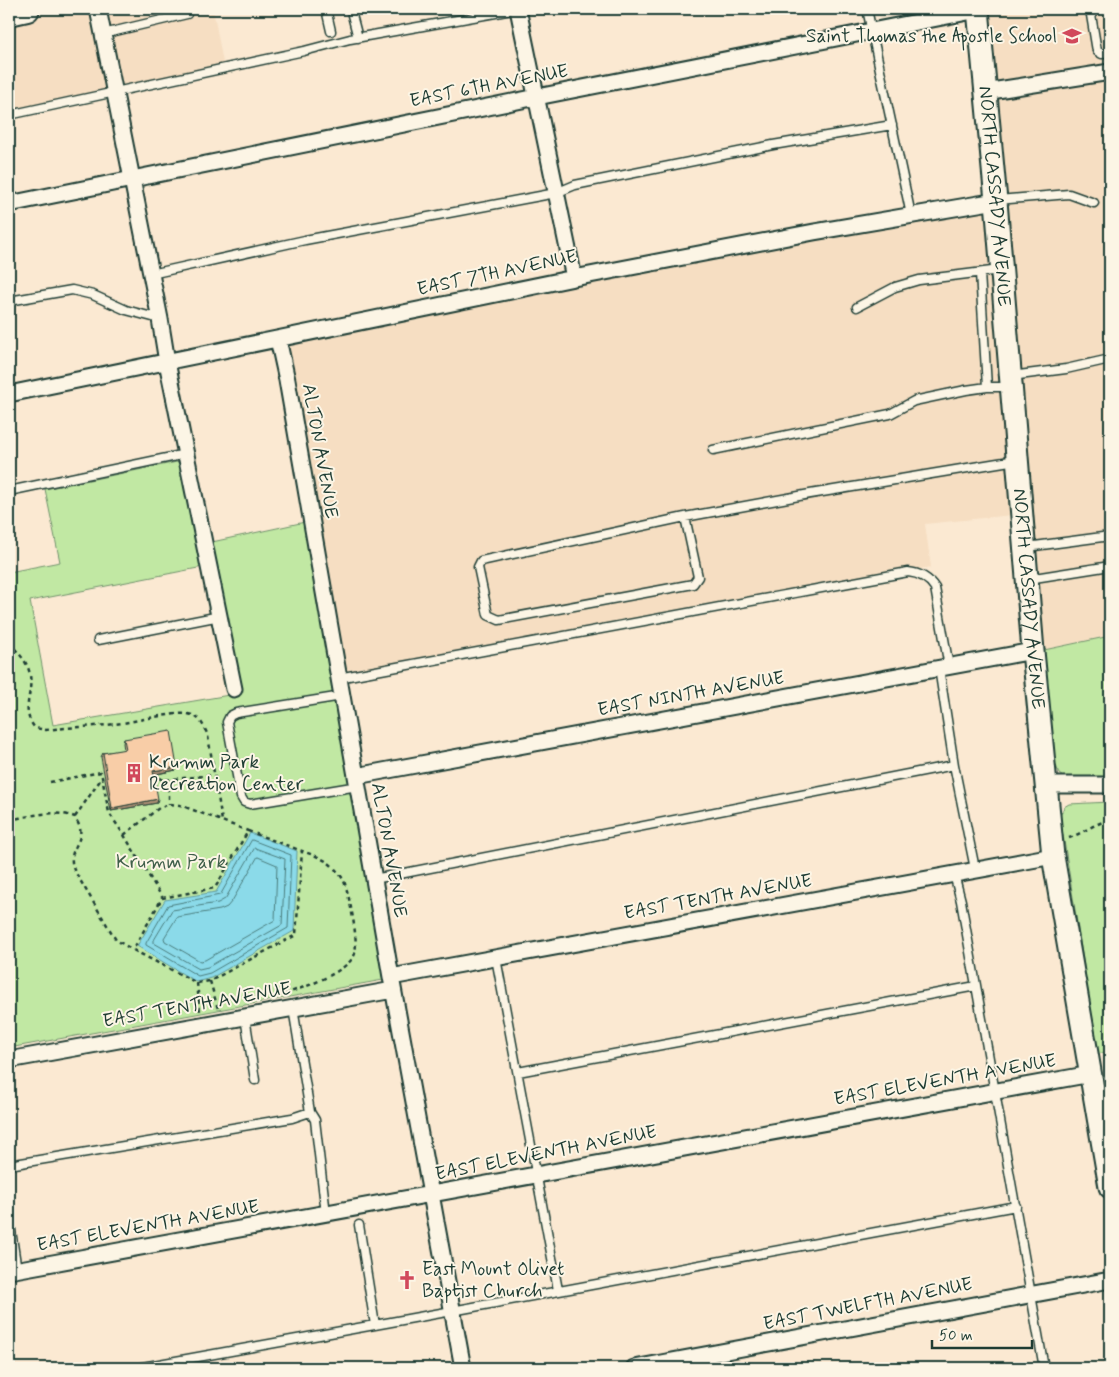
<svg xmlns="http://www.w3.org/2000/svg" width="1119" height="1377" font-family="Mynerve,sans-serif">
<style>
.built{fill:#f6dec2}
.green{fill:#c1e8a3;stroke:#70926c}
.water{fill:#8bdae9;stroke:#609ba1}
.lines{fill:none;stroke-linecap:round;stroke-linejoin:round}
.shore{stroke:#4a7c7c;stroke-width:1}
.service-casing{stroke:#1f3d34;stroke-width:11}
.minor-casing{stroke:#1f3d34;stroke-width:19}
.secondary-casing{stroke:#1f3d34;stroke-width:25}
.primary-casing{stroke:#1f3d34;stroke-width:28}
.path{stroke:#1f3d34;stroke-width:2.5;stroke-dasharray:4 4;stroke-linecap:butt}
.service{stroke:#fcf5e5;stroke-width:8}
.minor{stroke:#fcf5e5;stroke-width:15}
.secondary{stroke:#fcf5e5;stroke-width:21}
.primary{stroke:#fcf5e5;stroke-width:24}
.wall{fill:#d5b090;stroke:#1f3d34}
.shaded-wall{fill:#ae9075;stroke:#1f3d34}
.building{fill:#f8cda7;stroke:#1f3d34}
.labels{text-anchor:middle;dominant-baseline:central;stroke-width:4;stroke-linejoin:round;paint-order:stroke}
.poi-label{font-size:19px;fill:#1f3d34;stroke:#fcf5e5;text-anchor:start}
.street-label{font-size:19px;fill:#1f3d34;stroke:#fcf5e5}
.park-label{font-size:19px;fill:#3f5f4a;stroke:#fcf5e5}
</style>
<rect width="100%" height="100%" fill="#fbe9d2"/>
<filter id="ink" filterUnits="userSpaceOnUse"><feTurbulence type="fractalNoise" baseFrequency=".02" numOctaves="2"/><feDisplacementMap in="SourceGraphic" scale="10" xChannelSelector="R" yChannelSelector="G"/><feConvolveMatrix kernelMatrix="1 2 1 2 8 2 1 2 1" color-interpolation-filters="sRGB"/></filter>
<g filter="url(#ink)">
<path class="built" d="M9,9H213L224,68L9,112Z
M980,9H1110V636L1034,652L1022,514L925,524L931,567L332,677L276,341L994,203Z"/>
<path class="green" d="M182,461L203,567L30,601L53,725L241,693L212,542L305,522L383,980L9,1048V572L60,562L45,489Z
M1110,636V780H1067L1059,774L1055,762L1044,650Z
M1110,802V1051L1098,1054L1060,816L1064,807L1069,804Z"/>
<path class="water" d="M250,833L297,851L294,931L211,978L196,982L137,946L165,900L216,892Z"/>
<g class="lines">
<path class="shore" d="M252,840L291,855L288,928L210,973L198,976L146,945V943L168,905L220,895Z
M255,848L285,859L282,925L208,967L199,969L154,943V940L172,910L218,903L225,899Z
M258,857L277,865L275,920L205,960L200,961L165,941L164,938L177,917L220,910L227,907L232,901Z"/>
<g class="service-casing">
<path id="service" d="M326,9L331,31
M867,9L911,215
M1090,9L1097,51L1102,54L1110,53
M352,15L358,38
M103,34L187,14L186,9
M9,115L304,51L350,39L519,9
M998,200L1069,194L1094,203
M980,273L987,387H1010
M151,274L305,240L556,193L575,185L773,145L892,125
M9,301L72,290L93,295L126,310L160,319
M857,307L895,287L919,280L1000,270
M1011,376L1066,369L1110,359
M713,450L890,414L914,401L966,390L987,387
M9,491L186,454
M685,517L698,577L693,584L499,620L488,615L478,567L481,561L685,517L810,494L1016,460
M1027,547L1110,536
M1028,579L1110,566
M98,640L220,616
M939,668L954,765L975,869
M338,678L908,572C919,573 929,579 935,588L949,667
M342,696L236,713L230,716L227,722L241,797L244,802L250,804L358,786
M954,874L961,901L1044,1368
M374,879L954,765
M496,958L558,1290
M293,1008L310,1112
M245,1017L255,1080
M518,1072L976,986
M9,1165L292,1118L310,1112L315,1120L326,1214
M9,1217L17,1270
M359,1225L375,1325
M137,1368L452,1311L1016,1206"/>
</g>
<g class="minor-casing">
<path id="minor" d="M98,9L160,319L167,362L234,689
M518,9L574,278
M985,92L1110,72
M9,204L537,97L978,10
M278,339L287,380L391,977L463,1368
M9,394L574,278L814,232L996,201
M356,776L1033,651
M1046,785H1110
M391,977L1053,856
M9,1060L393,990
M9,1271L1091,1074
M634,1368L1110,1280"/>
</g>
<g class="secondary-casing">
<g id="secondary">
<path id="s1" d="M978,9L996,201L1033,651L1053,856L1110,1187"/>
</g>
</g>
<g class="primary-casing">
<path id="primary" d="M9,13L27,9"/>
</g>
<path class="path" d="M9,643C18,652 28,662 30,675C33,696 20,710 35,728L46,730C69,727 92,727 115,724C135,722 170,712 188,714C200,716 204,726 208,736L222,821
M151,775L164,780L214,775
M164,780L169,792V804
M50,782L101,772L109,813L124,835L162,897
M75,817L101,779
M9,820C31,816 53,809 75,817C76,820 79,824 80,828C83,845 66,849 74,870L116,940L133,950
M248,831L302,851L296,935L210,981L197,983L133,950L162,898L215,888Z
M124,835L159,808L169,804L180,805L248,831
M1069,838C1083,833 1095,823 1110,820
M210,981L218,1009
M197,983L200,1012
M277,996C296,991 344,974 354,956C360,945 349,894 344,881C342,877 338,872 335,869C327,859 313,855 302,851"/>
<use href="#service" class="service"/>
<use href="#minor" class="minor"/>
<use href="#secondary" class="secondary"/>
<use href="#primary" class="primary"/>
</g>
<path class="wall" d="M124,739L176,770L153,775L157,803L111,811L101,757L103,753L124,750L123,743Z"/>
<path class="shaded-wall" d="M177,767L176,770L151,775L153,771Z
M158,799L157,803L111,811L112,808Z"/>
<path class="building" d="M171,731L177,767L153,771L158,799L112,808L103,753L126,749L124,739Z"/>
</g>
<defs>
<g id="school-bare" transform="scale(1.5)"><path d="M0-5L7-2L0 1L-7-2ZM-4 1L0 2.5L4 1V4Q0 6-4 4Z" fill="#d1495b" stroke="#fcf5e5" stroke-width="2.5" paint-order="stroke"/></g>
<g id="building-bare" transform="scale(1.5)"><path d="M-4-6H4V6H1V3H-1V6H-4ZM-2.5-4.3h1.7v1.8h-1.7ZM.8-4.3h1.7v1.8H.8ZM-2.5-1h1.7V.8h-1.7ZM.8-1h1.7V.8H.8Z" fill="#d1495b" stroke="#fcf5e5" stroke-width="2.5" paint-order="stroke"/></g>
<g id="church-bare" transform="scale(1.5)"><path d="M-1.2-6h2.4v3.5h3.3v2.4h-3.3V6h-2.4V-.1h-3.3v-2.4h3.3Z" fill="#d1495b" stroke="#fcf5e5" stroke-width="2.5" paint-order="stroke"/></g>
</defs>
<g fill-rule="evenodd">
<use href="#school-bare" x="1072" y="36"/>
<use href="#building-bare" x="134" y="773"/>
<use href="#church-bare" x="407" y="1280"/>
</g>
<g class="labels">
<g class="poi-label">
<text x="1057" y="36" text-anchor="end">Saint Thomas the Apostle School</text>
<text x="149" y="762">Krumm Park<tspan x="149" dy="22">Recreation Center</tspan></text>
<text x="422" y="1269">East Mount Olivet<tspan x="422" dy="22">Baptist Church</tspan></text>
</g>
<g class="street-label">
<text transform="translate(489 86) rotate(-11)">EAST 6TH AVENUE</text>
<text stroke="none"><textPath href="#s1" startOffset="188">NORTH CASSADY AVENUE</textPath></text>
<text transform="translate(497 273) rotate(-12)">EAST 7TH AVENUE</text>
<text transform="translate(320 451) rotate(80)">ALTON AVENUE</text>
<text stroke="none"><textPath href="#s1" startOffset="592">NORTH CASSADY AVENUE</textPath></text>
<text transform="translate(691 694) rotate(-10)">EAST NINTH AVENUE</text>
<text transform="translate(389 850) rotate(80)">ALTON AVENUE</text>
<text transform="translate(718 897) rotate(-10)">EAST TENTH AVENUE</text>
<text transform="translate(197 1005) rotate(-10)">EAST TENTH AVENUE</text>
<text transform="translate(945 1080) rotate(-10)">EAST ELEVENTH AVENUE</text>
<text transform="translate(546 1153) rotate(-11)">EAST ELEVENTH AVENUE</text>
<text transform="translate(148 1226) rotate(-10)">EAST ELEVENTH AVENUE</text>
<text transform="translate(868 1304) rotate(-11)">EAST TWELFTH AVENUE</text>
</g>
<g class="park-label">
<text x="171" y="862">Krumm Park</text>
</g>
</g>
<rect width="1119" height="1377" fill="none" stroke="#fcf5e5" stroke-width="30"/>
<rect x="15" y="15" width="1089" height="1347" fill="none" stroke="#1f3d34" stroke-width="2" filter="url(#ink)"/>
<path d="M932 1340v8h100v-8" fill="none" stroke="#1f3d34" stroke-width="2.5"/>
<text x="939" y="1340" font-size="15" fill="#1f3d34" stroke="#fcf5e5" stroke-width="4" paint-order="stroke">50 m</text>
</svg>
